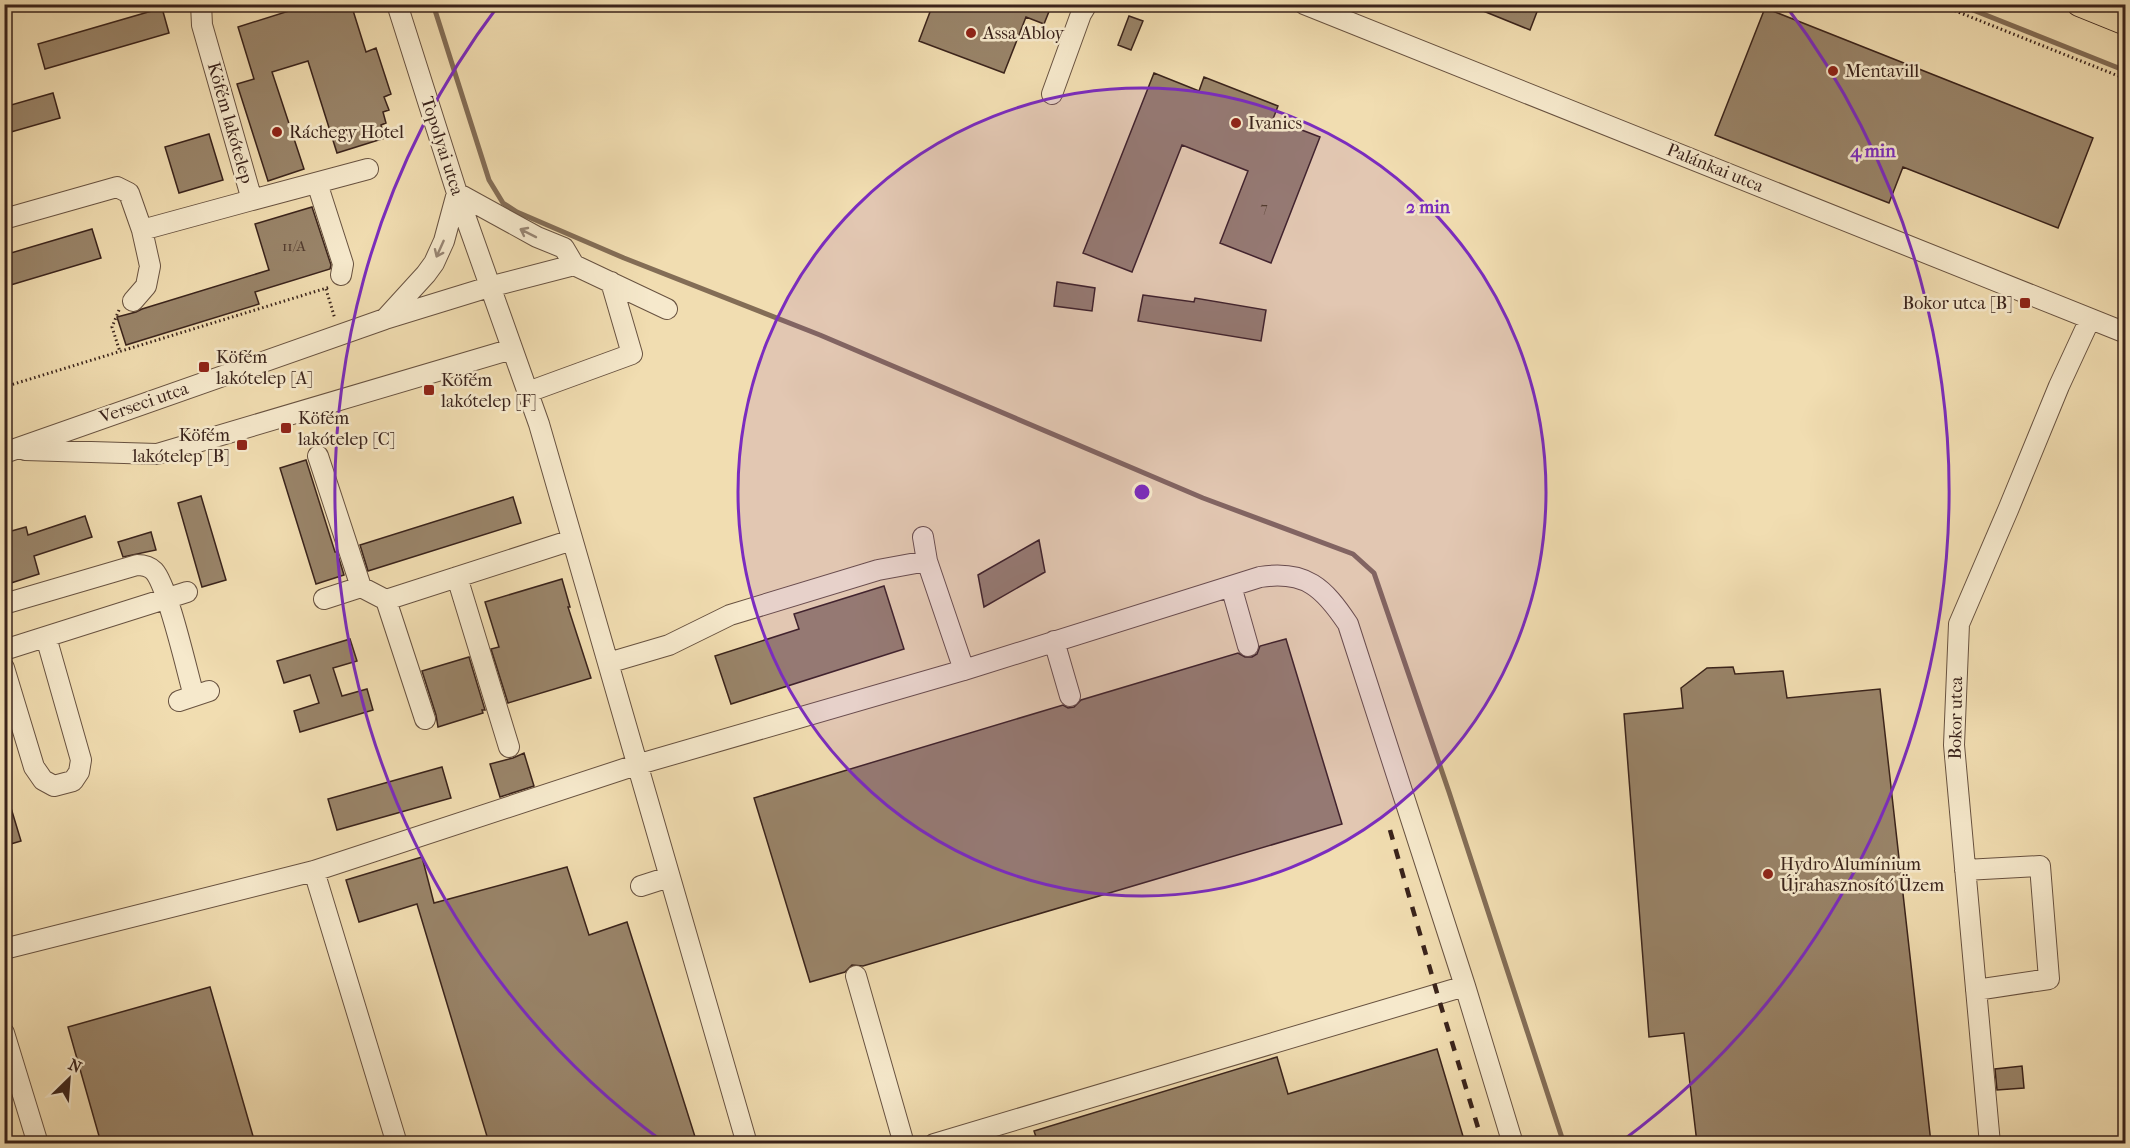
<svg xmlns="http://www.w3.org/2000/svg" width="2130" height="1148" font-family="'IM FELL French Canon',serif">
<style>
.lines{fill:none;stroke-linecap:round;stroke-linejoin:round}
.stream{stroke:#836d56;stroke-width:5}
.building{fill:#998469;stroke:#3a231b;stroke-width:1.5}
.minor-casing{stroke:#685240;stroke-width:22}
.major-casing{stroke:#3a231b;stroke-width:26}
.path{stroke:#3a231b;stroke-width:3;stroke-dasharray:1.5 3;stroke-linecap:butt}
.minor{stroke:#f6e9cc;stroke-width:20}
.major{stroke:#f1ddb1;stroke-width:24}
.rail{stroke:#3a231b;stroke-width:4.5;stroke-dasharray:10 10;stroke-linecap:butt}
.oneway{stroke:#988674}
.ring{fill:none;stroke:#7b2cbf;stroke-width:3}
.poi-dot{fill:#8f2418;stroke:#f6e9cc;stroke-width:2}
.labels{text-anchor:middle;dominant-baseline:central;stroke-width:5;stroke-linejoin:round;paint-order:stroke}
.number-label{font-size:15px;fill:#523b2e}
.poi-label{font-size:18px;fill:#3a231b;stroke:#f6e9cc;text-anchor:start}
.street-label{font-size:18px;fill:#3a231b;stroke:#f6e9cc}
.centre{fill:#7b2cbf;stroke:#f6e9cc;stroke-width:3}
.ring-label{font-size:18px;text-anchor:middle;font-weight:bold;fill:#7b2cbf;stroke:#f6e9cc;stroke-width:5;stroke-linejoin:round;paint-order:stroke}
</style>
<rect width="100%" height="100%" fill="#f1ddb1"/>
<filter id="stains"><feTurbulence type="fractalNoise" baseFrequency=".00333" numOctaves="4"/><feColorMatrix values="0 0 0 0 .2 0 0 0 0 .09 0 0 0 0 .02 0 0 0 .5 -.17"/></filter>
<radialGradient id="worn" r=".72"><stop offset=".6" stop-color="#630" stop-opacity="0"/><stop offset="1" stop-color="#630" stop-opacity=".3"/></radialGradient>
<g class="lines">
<path class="stream" d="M433,4L489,180L503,203L517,212L624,258L820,335L1203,498L1353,554L1374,573L1449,792L1564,1144
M1958,4L2126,71"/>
</g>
<path class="building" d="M311,4H351L366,52L376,48L391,94L384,97L389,110L383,112L386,123L381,125L385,138L337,153L308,61L272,72L304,169L268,181L237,84L254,79L238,27Z
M933,4H1052L1044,24L1026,17L1004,73L919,41Z
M1466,4H1540L1530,30Z
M162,8L169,33L45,69L38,44Z
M1765,8L2093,138L2058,228L1903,167L1889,203L1715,135Z
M1129,16L1143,21L1131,50L1118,45Z
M1154,73L1199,91L1204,77L1278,106L1273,119L1320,137L1271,263L1220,243L1248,171L1182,145L1132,272L1083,253Z
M53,93L60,118L4,134V107Z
M209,134L223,180L179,193L165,147Z
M312,207L331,265L330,269L255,292L259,304L126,345L117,317L136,312L142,309L269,270L255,224Z
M92,229L101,258L4,287V255Z
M1057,282L1095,288L1092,311L1054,306Z
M1143,295L1194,302L1195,298L1266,310L1261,341L1138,321Z
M306,460L335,552H337L344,575L316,584L280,468Z
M201,496L226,580L202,587L178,503Z
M513,497L521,523L368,571L360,545Z
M85,516L92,537L34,556L39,574L11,583L4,560V533L26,527L28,535Z
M151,532L156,550L123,557L118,542Z
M1039,540L1045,572L984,607L978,575Z
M562,579L570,607H568L591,678L508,703L491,649L499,647L485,602Z
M884,586L904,649L731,704L715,656L799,629L794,614Z
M350,639L357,661L333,668L342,696L367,689L373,710L300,732L294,711L319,703L310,675L284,683L277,661Z
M1286,639L1342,824L863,966L852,965L845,972L810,982L754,798L1063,705L1068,708L1074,707L1081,700L1238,653L1245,657H1252L1257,654L1260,646Z
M469,657L485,710H482L483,713L438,727L436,715L422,671Z
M1733,667L1735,674L1783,671L1787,698L1880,689L1931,1143H1697L1684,1033L1649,1037L1624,714L1683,708L1681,688L1707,668Z
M524,753L534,786L500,797L490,764L513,758Z
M442,767L451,798L337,830L328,799Z
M4,798H8L21,841L4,846Z
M422,857L434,903L567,867L589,935L627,922L697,1143H489L417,904L359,922L346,880Z
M210,987L255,1143H101L68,1027Z
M1437,1049L1465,1143H1038L1034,1131L1277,1057L1288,1094Z
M2022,1066L2024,1088L1997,1090L1995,1069Z"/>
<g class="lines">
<g class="minor-casing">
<path id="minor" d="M397,4L457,193L539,424L747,1144
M1304,4L2126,333
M1052,94L1081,14L1087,4
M317,183L343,264L341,275
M457,193L537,237L564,248L574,265
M252,200L368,169
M4,219L117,187L129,193L142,230L252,200L202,25L201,4
M133,301L146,286L150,266L142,230
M385,319L426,274L434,263L444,241L457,193
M528,392L632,354L611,282
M25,450L157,454L512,349
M4,453L385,319L489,287L574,265L667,309
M318,456L361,587
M923,537L927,561L964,670
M457,577L509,747
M1231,586L1248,646
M324,599L361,587L386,600L572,540
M386,600L425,719
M4,604L137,565C144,565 149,566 154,571C168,586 187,672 194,696
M1054,641L1070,696
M4,650L187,592
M608,663L669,645L730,615L878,570L927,561
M4,668L34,767L43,780L54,786L73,781L79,772L81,760L46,637
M179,701L209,691
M1965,870L2040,866L2049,979L1976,990
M314,871L397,1144
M641,886L669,877
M4,949L314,871L636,765L964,670L1260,577C1306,570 1324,588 1348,624L1465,986L1513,1144
M856,976L904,1144
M4,1033L38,1144
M934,1144L1465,986
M1990,1144L1954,745L1959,624L2008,510L2059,386L2090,319"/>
</g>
<g class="major-casing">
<path id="major" d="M2079,4L2126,23"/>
</g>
<path class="path" d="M1938,4L2126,79
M326,289L335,319
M119,310L112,327L120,352
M4,387L330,287"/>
<use href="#minor" class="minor"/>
<use href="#major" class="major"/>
<path class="rail" d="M1390,830L1437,993L1483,1144"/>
</g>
<defs><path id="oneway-shaft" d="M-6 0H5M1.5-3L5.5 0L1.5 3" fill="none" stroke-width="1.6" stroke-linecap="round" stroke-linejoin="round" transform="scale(1.5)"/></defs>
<g class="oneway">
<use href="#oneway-shaft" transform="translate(528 233) rotate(-153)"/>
<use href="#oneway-shaft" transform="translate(440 249) rotate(114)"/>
</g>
<circle cx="1142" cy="492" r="404" fill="#7b2cbf" fill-opacity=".12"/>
<g class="ring">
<circle cx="1142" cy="492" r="404"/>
<path d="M662 1141A807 807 0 0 1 498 6M1786 6A807 807 0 0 1 1622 1141"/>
</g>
<g class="poi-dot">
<circle cx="971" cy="33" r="6"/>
<circle cx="1833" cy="71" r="6"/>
<circle cx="1236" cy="123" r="6"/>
<circle cx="277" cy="132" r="6"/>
<rect x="2019" y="297" width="12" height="12" rx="3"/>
<rect x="198" y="361" width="12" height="12" rx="3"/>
<rect x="423" y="384" width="12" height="12" rx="3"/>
<rect x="280" y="422" width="12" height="12" rx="3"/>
<rect x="236" y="439" width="12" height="12" rx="3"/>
<circle cx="1768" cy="874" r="6"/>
</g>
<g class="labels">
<g class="number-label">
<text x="1264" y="207">7</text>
<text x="294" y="246">11/A</text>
</g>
<g class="poi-label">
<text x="983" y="33">Assa Abloy</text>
<text x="1845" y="71">Mentavill</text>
<text x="1248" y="123">Ivanics</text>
<text x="289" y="132">Ráchegy Hotel</text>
<text x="2013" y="303" text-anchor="end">Bokor utca [B]</text>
<text x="216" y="357">Köfém<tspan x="216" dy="21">lakótelep [A]</tspan></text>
<text x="441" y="380">Köfém<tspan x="441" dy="21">lakótelep [F]</tspan></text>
<text x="298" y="418">Köfém<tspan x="298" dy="21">lakótelep [C]</tspan></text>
<text x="230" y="435" text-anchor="end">Köfém<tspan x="230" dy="21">lakótelep [B]</tspan></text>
<text x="1780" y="864">Hydro Alumínium<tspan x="1780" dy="21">Újrahasznosító Üzem</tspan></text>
</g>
<g class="street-label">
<text transform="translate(230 123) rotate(74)">Köfém lakótelep</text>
<text transform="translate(442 146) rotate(72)">Topolyai utca</text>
<text transform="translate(1715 168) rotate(22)">Palánkai utca</text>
<text transform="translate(144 403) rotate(-19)">Verseci utca</text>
<text transform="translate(1956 718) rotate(-89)">Bokor utca</text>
</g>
</g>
<circle cx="1142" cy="492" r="9" class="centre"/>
<g class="ring-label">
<text x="1873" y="157">4 min</text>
<text x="1428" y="213">2 min</text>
</g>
<rect width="2130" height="1148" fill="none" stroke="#f1ddb1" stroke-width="24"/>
<rect x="6" y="6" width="2118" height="1136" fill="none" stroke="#3a231b" stroke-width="3"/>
<rect x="12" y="12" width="2106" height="1124" fill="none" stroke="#3a231b" stroke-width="1.5"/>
<g transform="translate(69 1079) rotate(25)" stroke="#f6e9cc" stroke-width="4.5" paint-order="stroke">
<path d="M0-4.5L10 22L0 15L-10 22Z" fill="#3a231b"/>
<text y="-9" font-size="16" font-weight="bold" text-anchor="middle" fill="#3a231b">N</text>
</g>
<rect width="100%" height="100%" filter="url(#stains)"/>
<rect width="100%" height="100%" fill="url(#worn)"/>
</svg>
